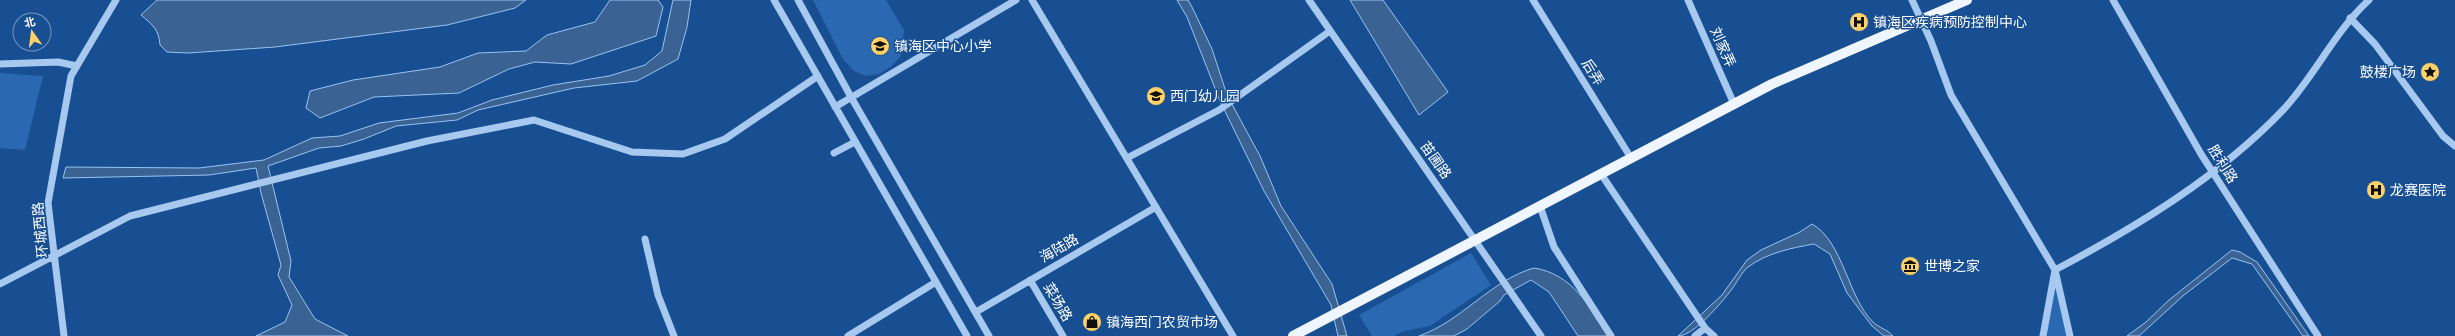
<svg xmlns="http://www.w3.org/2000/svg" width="2455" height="336" font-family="Raleway,'Noto Sans SC',sans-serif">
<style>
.green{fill:#2a69b1}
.water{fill:#3a6292;stroke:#99c4f3}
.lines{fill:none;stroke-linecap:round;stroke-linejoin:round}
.minor{stroke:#a7c9f0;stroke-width:7}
.major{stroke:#f0f6ff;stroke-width:10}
.labels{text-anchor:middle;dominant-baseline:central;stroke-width:3;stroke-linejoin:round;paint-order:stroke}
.poi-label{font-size:14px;fill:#fff;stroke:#174f92;text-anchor:start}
.street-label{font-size:14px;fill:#fff;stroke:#174f92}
</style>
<rect width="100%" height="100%" fill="#174f92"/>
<path class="green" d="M813,0H886L904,30L901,56L892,66L879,74L866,76L854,71L843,59Z
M0,73L43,76L25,150L0,148Z
M1471,253L1491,285L1430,326L1404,331L1394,336H1372L1359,315Z
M2055,270L2070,336H2044Z"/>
<path class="water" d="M157,0H526L515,8L447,25L275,47L188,53L167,52L160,45C159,30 153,25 141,15Z
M610,0H658L663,7L656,36L571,64L535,62L509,69L459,93L374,97L320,118L306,108L310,91L353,80L440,67L478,53L526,51L547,35L595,22Z
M673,0H691L687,27L678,59L637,81L574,88L478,110L457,120L396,126L364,139L341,146L319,148L268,166L291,261L289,277L315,319L348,336H256L285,322L292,305L278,275L281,265L261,193L256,168L209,175L63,178L66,167L199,168L264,160L312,138L340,136L379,123L458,113L492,100L553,85L609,76L645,65L662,51Z
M1177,0H1188L1192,7L1212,49L1227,95L1260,156L1281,206L1332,284L1347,336H1338L1331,305L1264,191L1220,101L1187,17Z
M1350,0H1383L1448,92L1419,115Z
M1812,224C1843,241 1848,298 1873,322C1879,328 1887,329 1893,336H1884L1872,326L1847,293L1830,254L1814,244C1791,248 1767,253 1748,267C1742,272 1737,282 1732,289C1722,302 1694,336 1678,336L1722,295L1747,260L1761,250L1800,232Z
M2232,250L2240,252L2257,262L2309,336H2303L2252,264L2232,258L2184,295L2139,336H2127L2146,322L2169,300Z
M1534,268C1572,274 1590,306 1608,336H1578L1549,292L1531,280L1504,295L1500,301L1467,329L1454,336H1419C1462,321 1491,280 1534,268Z"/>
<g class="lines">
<path class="minor" d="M774,0L967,336
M798,0L851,97L989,336
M1032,0L1233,336
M1309,0L1541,336
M1533,0L1631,158
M1688,0L1734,104
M1912,0L1931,41L1951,95L2055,270L2043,336
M2113,0L2201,154L2318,336
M2350,18L2375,44L2443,136L2455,146
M0,64L58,62L77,66
M835,107L1016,0
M834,153L855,142
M1127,158L1219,110L1330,31
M1601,174L1705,328L1714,336
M1540,206L1554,247L1611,336
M645,239L658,295L674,336
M1030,280L1063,336
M0,284L130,216L427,141L534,120L632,152L683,154L725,139L818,76
M976,312L1156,207
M64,336L48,203L71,76L116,0
M848,336L936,282
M1695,336L1705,328
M2070,336L2055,270C2136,227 2219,177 2283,110C2315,76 2334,32 2369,0"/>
<path class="major" d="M1293,336L1772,84L1967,0"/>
</g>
<defs>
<g id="hospital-disc" transform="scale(1)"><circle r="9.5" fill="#ffd166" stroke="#174f92"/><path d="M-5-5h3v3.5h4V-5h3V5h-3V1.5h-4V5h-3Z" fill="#111"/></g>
<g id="school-disc" transform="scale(1)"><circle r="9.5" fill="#ffd166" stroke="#174f92"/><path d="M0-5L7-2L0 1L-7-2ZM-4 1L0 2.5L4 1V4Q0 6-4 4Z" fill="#111"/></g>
<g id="sight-disc" transform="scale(1)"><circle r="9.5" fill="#ffd166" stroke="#174f92"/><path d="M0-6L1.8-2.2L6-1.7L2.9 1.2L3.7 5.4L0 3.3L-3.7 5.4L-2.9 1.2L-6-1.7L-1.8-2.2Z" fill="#111"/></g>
<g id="museum-disc" transform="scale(1)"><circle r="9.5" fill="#ffd166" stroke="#174f92"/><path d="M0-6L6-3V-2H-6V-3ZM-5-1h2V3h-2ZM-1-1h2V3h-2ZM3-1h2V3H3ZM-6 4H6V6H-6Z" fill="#111"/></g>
<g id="shop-disc" transform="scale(1)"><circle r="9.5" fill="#ffd166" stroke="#174f92"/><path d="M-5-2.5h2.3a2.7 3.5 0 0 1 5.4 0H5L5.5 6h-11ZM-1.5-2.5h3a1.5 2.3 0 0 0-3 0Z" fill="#111"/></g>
</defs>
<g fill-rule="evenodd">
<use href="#hospital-disc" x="1859" y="22"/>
<use href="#school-disc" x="880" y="46"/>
<use href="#sight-disc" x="2430" y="72"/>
<use href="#school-disc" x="1156" y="96"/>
<use href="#hospital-disc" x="2376" y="190"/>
<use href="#museum-disc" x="1910" y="266"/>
<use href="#shop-disc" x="1092" y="322"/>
</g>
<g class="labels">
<g class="poi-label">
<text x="1873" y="22">镇海区疾病预防控制中心</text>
<text x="894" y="46">镇海区中心小学</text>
<text x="2416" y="72" text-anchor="end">鼓楼广场</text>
<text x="1170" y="96">西门幼儿园</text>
<text x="2390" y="190">龙赛医院</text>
<text x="1924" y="266">世博之家</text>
<text x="1106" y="322">镇海西门农贸市场</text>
</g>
<g class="street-label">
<text transform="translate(1723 47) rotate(66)">刘家弄</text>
<text transform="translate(1593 72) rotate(58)">后弄</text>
<text transform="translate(1436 160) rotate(55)">苗圃路</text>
<text transform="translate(2223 164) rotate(58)">胜利路</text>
<text transform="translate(40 230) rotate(-95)">环城西路</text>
<text transform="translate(1059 248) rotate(-30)">海陆路</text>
<text transform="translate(1058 302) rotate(59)">菜场路</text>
</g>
</g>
<g transform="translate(32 32) rotate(346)"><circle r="19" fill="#174f92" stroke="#7495be"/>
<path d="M0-3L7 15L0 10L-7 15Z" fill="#ffd166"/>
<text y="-6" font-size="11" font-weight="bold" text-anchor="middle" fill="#ffffff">北</text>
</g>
</svg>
